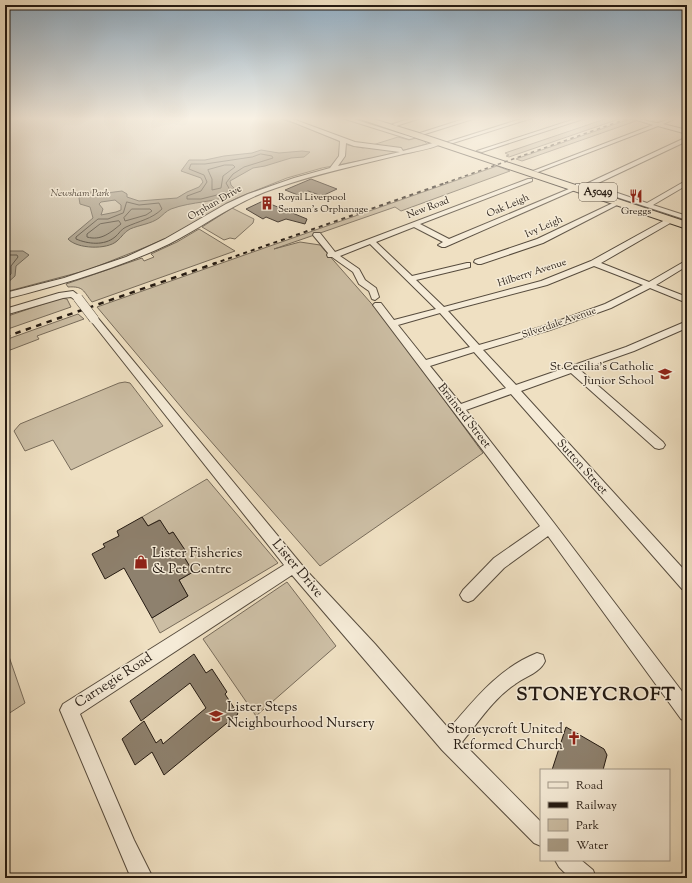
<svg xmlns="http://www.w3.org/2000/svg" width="692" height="883" font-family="'Sorts Mill Goudy',serif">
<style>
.green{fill:#ccbea4;stroke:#786c5b}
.water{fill:#aa9d86;stroke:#746958;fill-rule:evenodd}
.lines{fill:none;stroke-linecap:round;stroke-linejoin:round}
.shore{stroke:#675c4c;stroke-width:1}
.building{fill:#8e816e;stroke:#241a12}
.minor-casing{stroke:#574c3e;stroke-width:2}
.highway-casing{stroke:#241a12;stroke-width:2}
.minor{fill:#f5ebd7;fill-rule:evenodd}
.highway{fill:#efe0c2;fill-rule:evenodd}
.rail-far2{stroke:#241a12;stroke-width:1.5;stroke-dasharray:3.5 3.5;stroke-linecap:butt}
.rail-far1{stroke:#241a12;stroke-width:2;stroke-dasharray:4 4;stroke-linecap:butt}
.rail{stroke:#241a12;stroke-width:2.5;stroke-dasharray:5.5 5.5;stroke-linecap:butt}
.minor-bridge-casing{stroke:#574c3e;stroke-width:10;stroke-linecap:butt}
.minor-bridge{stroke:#f5ebd7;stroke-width:9}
.labels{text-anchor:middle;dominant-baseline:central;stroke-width:3;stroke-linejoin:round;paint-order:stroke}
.far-park-label{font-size:10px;font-style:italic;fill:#564b3e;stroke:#f5ebd7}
.far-poi-label{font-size:10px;fill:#241a12;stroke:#f5ebd7;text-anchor:start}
.far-street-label{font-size:10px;fill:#241a12;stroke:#f5ebd7}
.shield{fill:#f5ebd7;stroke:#63594d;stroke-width:1}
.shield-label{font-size:11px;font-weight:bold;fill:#241a12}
.poi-label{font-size:12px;fill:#241a12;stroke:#f5ebd7;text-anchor:end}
.street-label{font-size:12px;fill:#241a12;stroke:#f5ebd7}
.near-poi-label{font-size:14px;fill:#241a12;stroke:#f5ebd7;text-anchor:start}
.near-street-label{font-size:14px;fill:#241a12;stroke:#f5ebd7}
.near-district-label{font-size:19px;font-weight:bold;letter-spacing:1px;fill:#241a12;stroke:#f5ebd7}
</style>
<rect width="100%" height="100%" fill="#efe0c2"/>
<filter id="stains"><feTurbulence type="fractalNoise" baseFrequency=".005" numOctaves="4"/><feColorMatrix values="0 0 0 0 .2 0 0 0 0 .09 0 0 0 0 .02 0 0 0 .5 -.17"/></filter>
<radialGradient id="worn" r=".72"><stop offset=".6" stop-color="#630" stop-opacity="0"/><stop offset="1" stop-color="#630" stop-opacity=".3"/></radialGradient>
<path class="green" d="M5,118H278L302,126L348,145L363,148L398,137L409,140L415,138L423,140L427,144L375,158L322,168L287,178L237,198L165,239L136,251L88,270L5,292Z
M608,118H622L509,157L506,156L509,155L505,153Z
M630,119L636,121L522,161L516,159Z
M497,166L510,171L401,211L395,207L274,249L300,242L320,245L385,319L483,453L320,566L187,414L97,307Z
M232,208L254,219L253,223L235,239L230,238L224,240L202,227Z
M199,229L235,251L92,302C83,291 84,286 68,287L66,284L142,258L144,261L154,257L151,254L177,242Z
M61,298L67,299L71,307L5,330V317Z
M78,314L84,319L37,336L39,339L5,352V340Z
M125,382L130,383L163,426L71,470L53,440L25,451L14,431L20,424L119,383Z
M207,479L278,563L160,633L152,618L188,596L179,580L193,572L183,555L186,553L173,532L169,534L159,520L148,526L142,517Z
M287,582L336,646L256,716L203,639Z
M5,645L25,703L5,716Z"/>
<path class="water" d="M261,150L279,153L302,151L310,152L304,157L291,158L265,166L253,168L230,181L231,185L236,190V193C216,203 192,201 171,209C166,211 163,215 159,218C151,224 139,225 130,229C124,232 122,237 117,241C107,250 77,249 68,239L93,218L90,207L80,204L79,198L80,195L90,192L99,194L122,191L127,194V197L139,201L177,198L187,192L199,187L203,182L201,178L181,171L189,160H205L224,156L252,153ZM115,200L121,205V210L116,212L101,215L103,209L99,204L101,202Z
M5,251H23L29,255L16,266L15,276L5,285Z"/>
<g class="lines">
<path class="shore" d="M261,154L272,156L273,158L244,167L233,174L226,183L230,190L229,192L201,199H187V196L201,191L207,182L204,175L189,169L191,164H205L252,157Z
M225,165H233L235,167L223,176L221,188L212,190V179L208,170Z
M127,202L139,205L159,203L162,209C152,219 139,221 126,227C121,229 119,234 115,237C104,246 88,244 76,239V237L98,219H108L123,213Z
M132,209H150L152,211L146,215L125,221L124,218Z
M119,221L121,224C110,233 101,241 87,237V234L100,224Z
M5,255H17L18,257L11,266V274L5,280"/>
</g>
<path class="building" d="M311,179L337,189L322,196L308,191L298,195L285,190Z
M263,201L307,219L305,224L286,219L278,222L266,217L263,219L246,209Z
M142,517L148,526L160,520L169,534L173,532L187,553L183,555L193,572L179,580L188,596L152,618L124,568L105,579L92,554L105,547L103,544L119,536L117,531Z
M194,654L206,673L212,669L227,692L225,694L238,714L164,775L152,752L135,765L122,739L144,721L156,743L161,739L163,744L206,708L190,683L141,721L130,701Z
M566,727L604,749L607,755L603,770H552Z"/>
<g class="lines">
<g class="minor-casing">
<path id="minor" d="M283,118H290L355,142L401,148L403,151L440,141L443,143C433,149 411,152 399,155C358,165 316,174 276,188C236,201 206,225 169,244C116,269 61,285 5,299V293L64,278L126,257L165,239L226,204L248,194L294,178L330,168L339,156L340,141ZM346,143L354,146L400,152L338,166L345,156Z
M342,118H350L414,138L409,139Z
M412,118H421L396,126L393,124Z
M467,118H476L425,134L420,133Z
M524,118H532L453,143L448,142Z
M578,118H586L482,152L477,151Z
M630,118C638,118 653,123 658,123C665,121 670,118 677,118L663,124L687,130V134L658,126L538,172L533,171L653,125Z
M687,137V141L594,185L647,203L687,180V185L653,205L687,216V220L592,189L577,187V189L445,247H442L438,245L443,242L414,227L376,242L412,276L467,263H470V267L416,280L444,307L541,281L591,261L665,220H668L672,222L601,263L649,282L687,260V266L656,285L687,297V303L650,288L611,308L550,330L483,350L516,385L626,347L687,321V328L682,330L634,351L580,370L663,442L665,445L663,448L659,449L655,448L571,373L521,391L687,573V591L682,589L511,394L466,410L554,523L687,698V722L681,719L548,536L504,568L473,600L468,602L463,600L460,595L463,590L494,558L540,526L373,305L375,303H381L394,320L436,309L370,244L340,256L359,269L365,280L376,288L379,297L375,300L372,299L369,291L359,284L353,272L332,257H328L327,255L328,253L313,235L314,233H320L335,252L528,179H532V181L420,224L449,239L576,186V184H586ZM594,266L643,285L605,304L544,326L479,345L448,311L547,285ZM440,313L470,347L426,360L398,325ZM474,352L506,388L461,404L430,366Z
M615,202L617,203V205L543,243L481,264H478L474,262L475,260L537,239Z
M73,291L82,298L81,300H75L71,297L63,298L5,315V309L59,293Z
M94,316L97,317L306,570L375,644L449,729C475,699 499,668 537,653L543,655L545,661C540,673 524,677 514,685C493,699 478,723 462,742L541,822V846L534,843L442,750L292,575L80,714L134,840L153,878H131L60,710L63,704L284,565L91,321L89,319L91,317Z
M555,860H581L593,870L596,878H570L559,867Z"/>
</g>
<g class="highway-casing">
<path id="highway" d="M357,118H370L419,133L687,222V229Z"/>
</g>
<use href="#minor" class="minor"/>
<use href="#highway" class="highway"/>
<path class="rail-far2" d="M445,183L629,118"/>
<path class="rail-far1" d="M213,264L448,182"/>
<path class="rail" d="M5,337L216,263"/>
<g class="minor-bridge-casing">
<path id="minor-bridge" d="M78,298L94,319"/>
</g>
<use href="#minor-bridge" class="minor-bridge"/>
</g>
<linearGradient id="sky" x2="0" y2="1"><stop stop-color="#8fabc1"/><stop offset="0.49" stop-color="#f8f1e4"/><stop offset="1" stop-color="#f8f1e4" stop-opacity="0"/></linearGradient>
<rect width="692" height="242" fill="url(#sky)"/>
<defs>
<g id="restaurant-bare" transform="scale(1.08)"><path d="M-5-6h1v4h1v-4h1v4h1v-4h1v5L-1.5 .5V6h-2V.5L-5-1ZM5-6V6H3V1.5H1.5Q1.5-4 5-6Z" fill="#8f2418" stroke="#f5ebd7" stroke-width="2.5" paint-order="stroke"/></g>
<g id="building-bare" transform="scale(1.08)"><path d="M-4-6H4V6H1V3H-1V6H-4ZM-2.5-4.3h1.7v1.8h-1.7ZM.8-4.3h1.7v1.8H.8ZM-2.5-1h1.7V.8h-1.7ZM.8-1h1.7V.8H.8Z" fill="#8f2418" stroke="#f5ebd7" stroke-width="2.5" paint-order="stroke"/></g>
<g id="school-bare" transform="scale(1.08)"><path d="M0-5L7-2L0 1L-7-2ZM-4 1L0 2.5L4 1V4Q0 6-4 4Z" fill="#8f2418" stroke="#f5ebd7" stroke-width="2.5" paint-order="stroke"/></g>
<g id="shop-bare" transform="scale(1.08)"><path d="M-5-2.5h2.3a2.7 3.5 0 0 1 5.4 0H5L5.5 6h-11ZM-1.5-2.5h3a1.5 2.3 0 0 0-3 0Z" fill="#8f2418" stroke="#f5ebd7" stroke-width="2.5" paint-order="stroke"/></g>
<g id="church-bare" transform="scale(1.08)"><path d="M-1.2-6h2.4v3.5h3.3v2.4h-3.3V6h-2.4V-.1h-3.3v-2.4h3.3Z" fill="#8f2418" stroke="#f5ebd7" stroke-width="2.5" paint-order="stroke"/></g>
</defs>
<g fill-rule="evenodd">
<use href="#restaurant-bare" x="636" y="196"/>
<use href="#building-bare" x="267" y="203"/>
<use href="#school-bare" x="665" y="374"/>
<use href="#shop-bare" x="141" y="562"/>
<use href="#school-bare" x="216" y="716"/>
<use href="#church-bare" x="574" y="738"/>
</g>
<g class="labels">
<g class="far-park-label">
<text x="80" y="193">Newsham Park</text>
</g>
<g class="far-poi-label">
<text x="278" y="197">Royal Liverpool<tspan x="278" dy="12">Seaman's Orphanage</tspan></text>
<text x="636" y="211" text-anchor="middle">Greggs</text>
</g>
<g class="far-street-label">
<text transform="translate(215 203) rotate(-30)">Orphan Drive</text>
<text transform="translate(508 206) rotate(-23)">Oak Leigh</text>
<text transform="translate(428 208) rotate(-21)">New Road</text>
<text transform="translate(544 227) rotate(-24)">Ivy Leigh</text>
<text transform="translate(532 273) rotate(-18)">Hilberry Avenue</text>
<text transform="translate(559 323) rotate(-19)">Silverdale Avenue</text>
</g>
<rect class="shield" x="579" y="183" width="38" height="18" rx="3"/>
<g class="shield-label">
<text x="598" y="192">A5049</text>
</g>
<g class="poi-label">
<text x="654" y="367">St Cecilia's Catholic<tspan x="654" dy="14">Junior School</tspan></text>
</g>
<g class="street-label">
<text transform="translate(464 416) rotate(52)">Brainerd Street</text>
<text transform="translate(582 467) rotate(48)">Sutton Street</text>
</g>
<g class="near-poi-label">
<text x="152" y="554">Lister Fisheries<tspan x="152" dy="16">&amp; Pet Centre</tspan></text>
<text x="227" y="708">Lister Steps<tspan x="227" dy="16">Neighbourhood Nursery</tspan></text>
<text x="563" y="730" text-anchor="end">Stoneycroft United<tspan x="563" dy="16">Reformed Church</tspan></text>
</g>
<g class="near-street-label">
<text transform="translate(297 569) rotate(50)">Lister Drive</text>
<text transform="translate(114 681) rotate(-33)">Carnegie Road</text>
</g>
<g class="near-district-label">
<text x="596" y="695">STONEYCROFT</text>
</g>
</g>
<rect width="692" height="883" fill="none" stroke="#efe0c2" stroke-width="20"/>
<rect x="6" y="6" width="680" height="871" fill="none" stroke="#241a12" stroke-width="2"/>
<rect x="10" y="10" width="672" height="863" fill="none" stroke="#241a12"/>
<rect x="540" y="769" width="130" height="92" fill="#f5ebd7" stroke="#a19788"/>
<rect x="548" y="782" width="20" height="6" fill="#f5ebd7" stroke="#a19788"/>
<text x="576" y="789" font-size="12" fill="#241a12">Road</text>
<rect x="548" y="802" width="20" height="6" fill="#241a12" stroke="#a19788"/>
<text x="576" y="809" font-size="12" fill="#241a12">Railway</text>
<rect x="548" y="819" width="20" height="12" fill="#ccbea4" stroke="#a19788"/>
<text x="576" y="829" font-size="12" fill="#241a12">Park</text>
<rect x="548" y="839" width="20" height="12" fill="#aa9d86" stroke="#a19788"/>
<text x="576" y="849" font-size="12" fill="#241a12">Water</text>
<rect width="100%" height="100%" filter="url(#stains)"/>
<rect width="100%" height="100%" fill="url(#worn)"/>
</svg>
